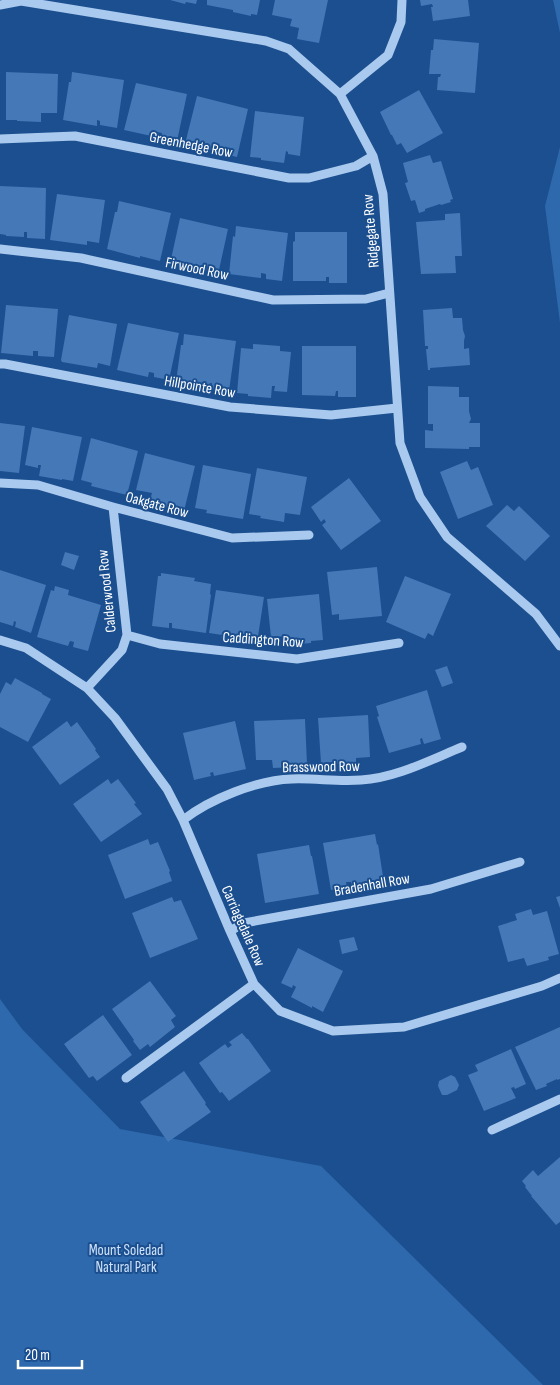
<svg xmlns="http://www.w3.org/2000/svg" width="560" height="1385" font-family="'Sofia Sans Condensed',sans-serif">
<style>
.green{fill:#2e69ad}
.building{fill:#4478b7}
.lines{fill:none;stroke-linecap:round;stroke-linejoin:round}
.minor{stroke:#a9c9ee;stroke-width:9}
.labels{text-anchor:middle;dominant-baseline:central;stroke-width:4;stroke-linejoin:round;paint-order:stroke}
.street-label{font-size:15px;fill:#fff;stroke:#1b4f8f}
.park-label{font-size:15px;fill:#cfe3fa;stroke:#1b4f8f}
</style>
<rect width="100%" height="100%" fill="#1b4f8f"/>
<path class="green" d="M553,0H560V33Z
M560,147V323L545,206Z
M0,999L22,1029L120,1129L321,1166L543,1385H0Z"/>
<path class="building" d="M170,0H197L196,4L186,2L185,4Z
M207,0H260L257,15L251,14V16L233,12V10L207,5Z
M275,0H328L319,43L297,39L299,28L290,26L292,19L272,15Z
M420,0H468L470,16L433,21L431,7H433L432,4L421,6Z
M434,39L479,43L475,93L437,90L438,77H440L441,74H429L431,50H433Z
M6,72L58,74L57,113H41V122L17,121V120H6Z
M72,72L124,80L117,128L100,125V121L97,120V126L63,120L69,82H71Z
M136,83L187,94L177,141L161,138L162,133L157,132L156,137L124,130Z
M419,90L443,133L407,153L401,143L397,145L392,135H391L380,112Z
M197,96L248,109L237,157L220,153L222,147L218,146L217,152L185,144Z
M255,111L304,117L300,156L288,154V152L286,151L284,163L261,160V158L250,157Z
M430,155L433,163L441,161L453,199L450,200L451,202L441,205L440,204L425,209V211L419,213L415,200L411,201L405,183L408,182L403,163Z
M0,186L46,188L45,239L27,238V232H24V237L6,236V235L0,234Z
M57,194L105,200L99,243L87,241V245L50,240Z
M119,201L171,213L160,261L140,256V258L107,249L115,212H117Z
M460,213L462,256H455L456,273L421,274L416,222L445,220V214Z
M180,218L228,229L219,270L207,268L206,271L183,266V267L170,264Z
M236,226L288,233L282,281L266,279V274L261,273V278L229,274L233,236L235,237Z
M295,232H347V283H329V277H326V281H293V242L295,241Z
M6,305L58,309L54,357L38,356V351H33V356L1,353Z
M452,308L453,318H462L463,330L465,336L464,341V349L469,348L470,365L430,368V370H428L426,349H428V346H425L423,310Z
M69,315L117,324L110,366L98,363L97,368L62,362L61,360Z
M128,323L179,333L169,380L154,377V373L149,372L148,377L117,370Z
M184,334L236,341L229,391L212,389V383H210L209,388L176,382L181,345H183Z
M253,344L280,346V351L291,352L287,392L274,391L275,386H272L271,398L248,396V394L237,393L241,348L253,349Z
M302,346H356V397H338V391H336L335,396L302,395Z
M428,386L459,387V397H469V411L471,419L469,423H480V447H469V449L425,448V430L433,431V424H428Z
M0,423L25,426L19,473L0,471Z
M32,427L82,437L73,481L62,479V480L39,476L41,465H38V468L25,465Z
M91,438L138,451L127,495L91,486L92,483L81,480Z
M145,453L195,466L184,511L149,503L152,493L136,490Z
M467,461L471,470L478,467L493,505L458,519L440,472Z
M203,465L251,474L243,519L206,513L207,510L195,508Z
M257,468L307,477L300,515L285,513L284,522L260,518L261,516L249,514Z
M349,478L381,521L341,550L322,525L326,522L324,519L321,522L311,507Z
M507,505L514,511L519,506L550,536L525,561L486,526Z
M65,552L79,556L74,570L61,565Z
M377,567L382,616L339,620V614L332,615L327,572Z
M0,570L46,585L31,633L15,627L16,622L14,621L13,626L0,622Z
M161,573L195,578L194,581L211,584L210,594L211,595L206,633L172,628V623H169V628L152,626L158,576H161Z
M405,576L451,594L433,636L428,633L425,639L386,622Z
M55,586L69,590L68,595L101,605L88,651L73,647L74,642L70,641L68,646L37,637L51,590L54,591Z
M216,590L264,597L257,643L247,641L246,643L221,638L222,635L209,633Z
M319,594L323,640L311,641V643L288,645L287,636L271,637L267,599Z
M447,666L453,683L442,687L435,670Z
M15,678L42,693V694L51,699L28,742L0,727V694L6,682L11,685Z
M427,690L441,739L424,744L422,738L420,739L421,744L389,753L377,717L379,716L376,706Z
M368,715L370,757L356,758V762L333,764V762L321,763L318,718Z
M305,719L307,764L296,765V767L273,768L272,760H256L254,721Z
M67,721L71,727L77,722L96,749L95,750L100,757L60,785L32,747Z
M235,721L246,769L214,776L213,772L210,773L211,776L194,780L183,733Z
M108,779L111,784L118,779L136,803L134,804L142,814L101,842L73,804Z
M375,834L377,845L378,844L384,883L352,888L351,882H346L347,887L331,890L323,843Z
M148,839L150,845L158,842L170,871L169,872L172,881L125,899L108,855Z
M309,845L311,856H312L319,894L265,903L257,854Z
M560,896V908L556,897Z
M172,897L174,902L181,900L198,939L150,958L132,913Z
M531,909L533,915L547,911L559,954L548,957L549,960L527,966L524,958L508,962L498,926L517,920L515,914Z
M354,937L358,950L342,954L339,940Z
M298,948L343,971L323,1012L312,1006V1008L291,997L296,987L293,985L292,988L281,983Z
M150,981L176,1016L171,1020L175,1027L150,1047L148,1044L140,1050L133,1041L134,1040L112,1009Z
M103,1015L132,1055L97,1081L93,1076L89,1078L64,1044Z
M560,1027V1079L557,1080V1079L546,1084L547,1086L536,1090L515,1047Z
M242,1033L247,1039H248L271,1071L229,1101L222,1092L220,1093L199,1063L225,1044L228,1048L232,1045L229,1042Z
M511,1049L526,1084L515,1089L514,1087L511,1088L516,1098L484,1111L468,1075L478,1071L475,1065Z
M184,1071L206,1103L205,1104L211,1112L168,1142L140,1102Z
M451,1075L455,1077L459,1085L457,1090L447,1095H442L438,1086L439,1081Z
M560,1157V1222L556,1225L531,1196H532L525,1187L526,1186L522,1181L533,1170L538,1176Z"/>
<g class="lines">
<path class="minor" d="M0,5L21,1L266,41L289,49L340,94L373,156L383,194L400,443L420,497L447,537L536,614L560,646
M340,94L388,55L401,22L402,0
M0,139L75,136L289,178H309L356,166L373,156
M0,249L81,258L273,300L366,299L389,293
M0,364H5L230,407L331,415L397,408
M0,483L38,485L113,507L232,538L309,535
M127,635L160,644L297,659L399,643
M0,640L26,648L87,688L115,718L167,789L183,820L230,931L254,984L280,1011L333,1031L404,1027L542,986L560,978
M87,688L122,650L127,635L113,507
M183,820C210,799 257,780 292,779C315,778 338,782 361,780C396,778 430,760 462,747
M230,931L244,923L431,889L520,862
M126,1078L254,984
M492,1130L560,1099"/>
</g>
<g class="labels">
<g class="street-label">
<text transform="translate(191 145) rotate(11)">Greenhedge Row</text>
<text transform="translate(371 231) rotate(-95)">Ridgegate Row</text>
<text transform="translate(197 269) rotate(12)">Firwood Row</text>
<text transform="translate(200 387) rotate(10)">Hillpointe Row</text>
<text transform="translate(157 505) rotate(15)">Oakgate Row</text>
<text transform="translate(107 591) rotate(-96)">Calderwood Row</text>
<text transform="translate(263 640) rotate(4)">Caddington Row</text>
<text transform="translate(321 767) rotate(-1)">Brasswood Row</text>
<text transform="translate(372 885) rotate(-10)">Bradenhall Row</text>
<text transform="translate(243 926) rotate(66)">Carriagedale Row</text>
</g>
<g class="park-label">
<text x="126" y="1250">Mount Soledad<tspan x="126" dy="17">Natural Park</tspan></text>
</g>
</g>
<path d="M18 1360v8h64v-8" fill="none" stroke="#ffffff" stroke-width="2.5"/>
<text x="25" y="1360" font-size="15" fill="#ffffff" stroke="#1b4f8f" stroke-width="4" paint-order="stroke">20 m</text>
</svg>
